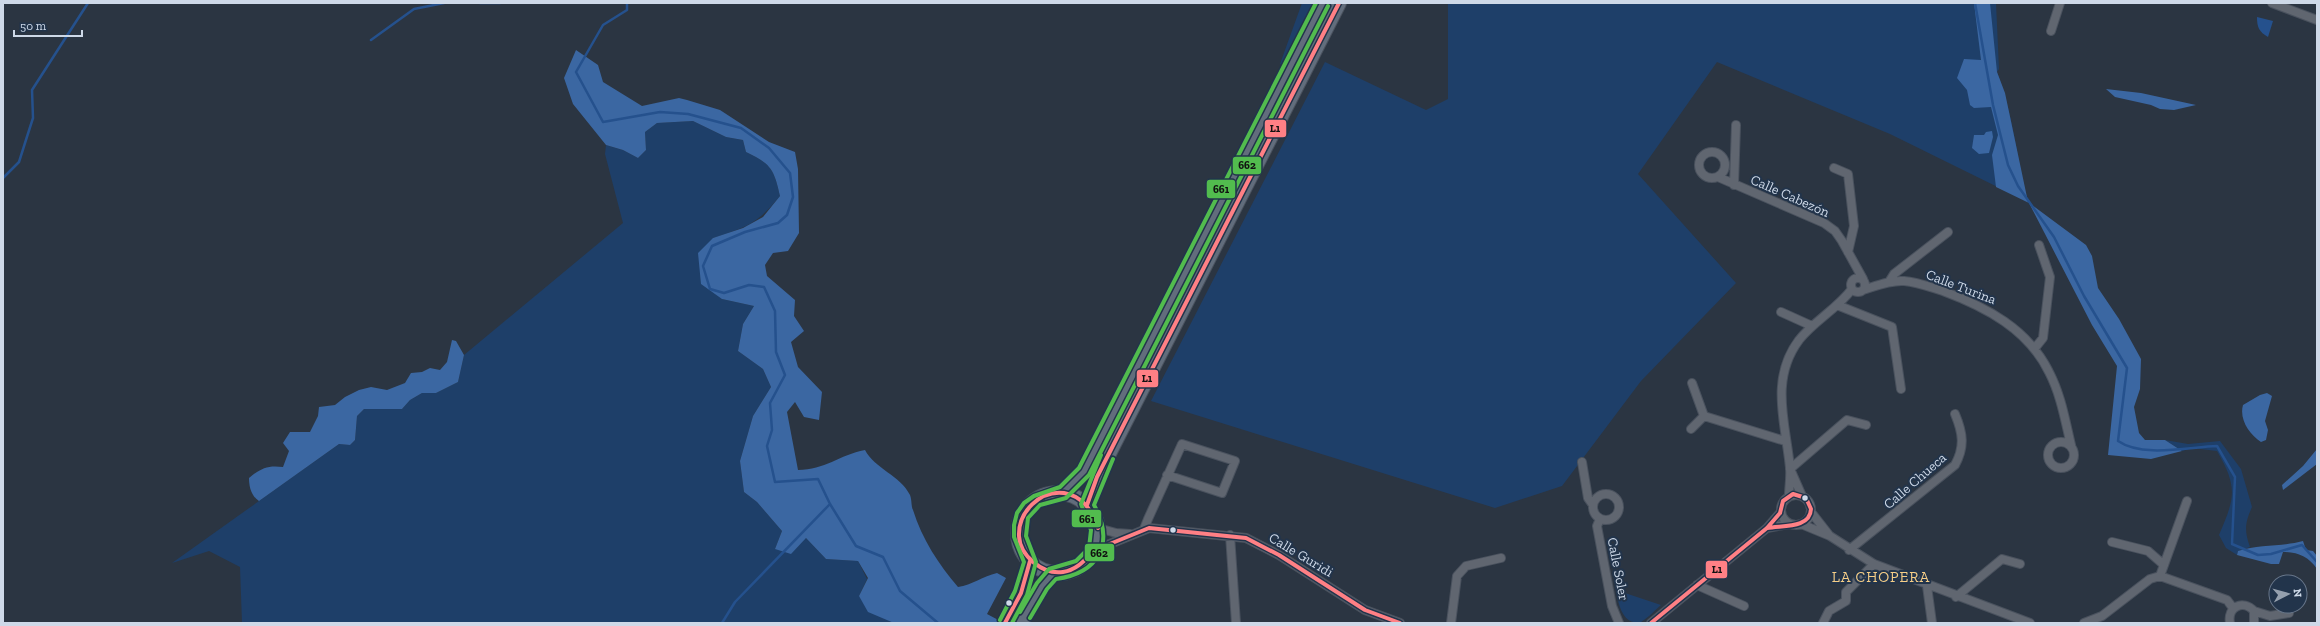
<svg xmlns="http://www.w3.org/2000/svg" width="2320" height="626" font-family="'Zilla Slab',serif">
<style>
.green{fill:#1e3f69}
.forest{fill:#3b67a2}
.water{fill:#25518d}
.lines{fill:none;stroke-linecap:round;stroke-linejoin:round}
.stream{stroke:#25518d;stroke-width:2.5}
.street-casing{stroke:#4a525e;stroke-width:10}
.highway-casing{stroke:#4a525e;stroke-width:16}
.street{stroke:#606670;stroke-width:8}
.highway{stroke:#626d7c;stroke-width:14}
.bus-1-casing{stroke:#22344b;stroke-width:7}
.bus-2-casing{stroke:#22344b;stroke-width:7}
.bus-3-casing{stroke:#22344b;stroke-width:7}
.bus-1{stroke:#ff8085;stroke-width:4}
.bus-2{stroke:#52bc4e;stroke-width:4}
.bus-3{stroke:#52bc4e;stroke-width:4}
.bus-dot{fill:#ced9e8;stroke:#22344b;stroke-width:1.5}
.labels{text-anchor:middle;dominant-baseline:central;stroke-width:4;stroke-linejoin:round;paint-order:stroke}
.street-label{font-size:14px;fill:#ced9e8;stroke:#22344b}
.neighbourhood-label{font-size:15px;letter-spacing:1px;fill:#f6ce87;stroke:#22344b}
.line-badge{stroke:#22344b;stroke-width:1.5}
.pale-badge-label{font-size:11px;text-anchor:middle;font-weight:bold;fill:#111}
</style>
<rect width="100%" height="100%" fill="#2b3542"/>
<path class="green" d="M1302,3H1323L1290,68L1280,64Z
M1448,3H1996L1999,69L1997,72C2013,113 2017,160 2028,202L1890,134L1717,62L1638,174L1736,283L1641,381L1562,486L1495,508L1151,401L1325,62L1426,110L1448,99Z
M693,121L726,137L743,140L746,152C771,164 774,169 780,196C757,224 747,227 713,238L722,299L754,306L743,324L738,351L763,369L771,387L753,416L740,461L744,492L757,502L782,531L775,549L806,538L826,559L858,561L867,579L859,596L894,623H242L240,567L209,551L172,563L339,444L350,445L355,440L357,416L364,409H402L410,400L422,393H436L458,382L464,355L623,223L605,154L606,145L623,150L638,158L646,150L645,132L657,123Z
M2165,440L2188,444L2220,441L2241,469L2252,507C2245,523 2244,530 2250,547L2238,551L2237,555L2226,548L2219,535C2235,498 2238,487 2217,451L2192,448L2182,451Z
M1616,590L1661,605C1655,610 1648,618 1641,622C1622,626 1618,602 1616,590Z"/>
<path class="forest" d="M1974,3H1990L1997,72L2005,93L2028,202L2086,245L2092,256L2098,288L2119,319L2141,359L2140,389L2134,407L2139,433L2145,440H2165L2182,451L2151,459L2108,455L2117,366L2092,325L2029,203L1996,187L1992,155L1998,135L1991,107L1974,108L1970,105L1967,90L1957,78L1964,59L1981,60Z
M576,50L598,65L603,82L642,106L679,98L687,100L720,110L769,142L795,152L798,169L799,233L788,251L773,253L765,265L767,276L795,300L794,316L804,331L791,342L798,367L822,392L819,420L804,417L795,402L787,412L798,470C825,470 839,455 865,450C875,469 900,475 910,495C912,500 911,506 913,510C922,539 939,565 958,587C972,585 983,576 997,573L1006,578L987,614L1004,623H894L868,612L859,596L868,578L858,561L826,559L806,538L791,554L775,549L782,531L757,502L744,492L740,461L753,416L771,387L763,369L738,351L743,324L754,306L722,299L701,284L698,253L713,238L743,228L763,217L780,196C774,169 771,164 746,152L743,140L726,137L693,121L657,123L645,132L646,150L638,158L623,150L606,145L573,104L564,78Z
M2106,89L2141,93L2196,105L2174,110L2160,109L2151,105L2115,97Z
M1992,131L1993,137L1989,153L1979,154L1972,148L1974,135H1984L1986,132Z
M452,340L456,341L464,355L458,382L436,393H422L410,400L402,409H364L357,416L355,440L350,445L339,444L259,501C251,496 249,486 249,478C261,468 268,465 283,467L289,451L283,443L290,432H310L318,416L319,407L335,405L345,397L359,390L371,387L387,390L405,383L411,373L422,372L430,368L440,370L447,362Z
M2267,393L2272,396L2265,421L2268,430L2266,440L2261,442C2249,434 2239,419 2243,405L2260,395Z
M2317,449V464L2283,490L2282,485L2303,466Z
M2303,541L2306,550L2313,551L2317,556V569C2309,557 2298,552 2283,552L2279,564H2271L2237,555L2238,551C2259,544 2281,547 2303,541Z"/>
<path class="water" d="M2257,17L2273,21L2268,37C2259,32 2257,27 2257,17Z"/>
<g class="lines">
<path class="stream" d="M480,3H500
M627,3V10L603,25L576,72L603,122L660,112L688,114L741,128L769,148L790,173L793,197L787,215L778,223L745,232L712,246L703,266L710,289L724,293L749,285L764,287L775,311L776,352L785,375L770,403L772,430L767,446L775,482L818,479L830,504L856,546L883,557L900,591L938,623
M1975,3L1993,105L2008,165L2018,186L2054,237L2084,296L2127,368L2118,441C2143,458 2188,447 2217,446L2235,477L2232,544L2258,555L2271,554L2302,545L2317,562
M371,40L414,9L444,3
M3,178L19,162L25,143L33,118L32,90L88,3
M722,623L735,602L830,504"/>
<g class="street-casing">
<path id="street" d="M2272,3L2317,20
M2051,31L2060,3
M1699 165a13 13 0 1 1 26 0a13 13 0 1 1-26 0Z
M1834,168L1848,174L1854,226L1848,252
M1718,177L1824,223L1835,231L1842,241L1863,279
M1734,185L1736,125
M1851 285a7 7 0 1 1 14 0a7 7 0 1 1-14 0Z
M1889,282L1894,274L1948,232
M1863,290C1876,286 1890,280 1904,281C1917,282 1930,287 1943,291C1986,307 2028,329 2049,372C2061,395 2065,420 2071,445
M1837,305L1892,327L1901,389
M1781,312L1812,326
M2035,348L2043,338L2050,277L2039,245
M1692,383L1704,416L1785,441
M1691,429L1704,416
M2048 455a13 13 0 1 1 26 0a13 13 0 1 1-26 0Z
M1582,462L1588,498L1593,505
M1790,469L1847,420L1866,425
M1791,471L1802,496
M1593 507a13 13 0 1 1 26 0a13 13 0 1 1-26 0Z
M1781 510a15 15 0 1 1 30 0a15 15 0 1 1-30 0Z
M1789,496C1789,487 1791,477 1790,468C1786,424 1769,380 1799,340C1814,321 1837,309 1852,289
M1811,512L1829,535
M1600,519L1597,526L1612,606L1619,623
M1801,524L1830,536L1874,564L2030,623
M1098,528L1116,533L1130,534
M1767,528L1789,524
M1144,529L1148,519L1182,444L1235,461L1222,493L1167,475
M1230,535L1236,623
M2112,542L2148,551L2164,565
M1095,550L1149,528L1246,538L1279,555L1365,610L1400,623
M1849,550L1955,465C1965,447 1963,433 1955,414
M2160,576L2227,600L2233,608
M1697,585L1744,606
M1927,586L1932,623
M1956,597L2002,559L2020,564
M2254,611L2270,616L2289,613
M1451,623L1457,576L1466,566L1501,558
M1651,623L1767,528L1780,513
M1823,623L1829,611L1846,601V592L1874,564
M2084,623L2102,616L2150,579L2160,576L2187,501
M2230,623C2227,607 2243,599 2254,611V623"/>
</g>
<g class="highway-casing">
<path id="highway" d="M1063,493L1084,472L1323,3
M1018 533a40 40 0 1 1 80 0a40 40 0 1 1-80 0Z
M1087,505L1097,477L1339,3
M1005,623L1021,593L1030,561
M1021,623L1042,586L1053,573"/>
</g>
<use href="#street" class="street"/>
<use href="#highway" class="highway"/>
<g class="bus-1-casing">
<path id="bus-1" d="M1087,505L1097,477L1339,3
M1767,528C1782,525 1810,529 1811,509L1806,498L1793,494L1783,501L1780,513
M1095,550L1149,528L1246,538L1279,555L1365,610L1400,623
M1095,550C1086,559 1077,570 1063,572C1043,575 1020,556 1019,536C1018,512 1040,490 1064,493C1083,496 1092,511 1098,528
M1005,623L1021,593L1030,561
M1651,623L1767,528L1780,513"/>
</g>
<g class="bus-2-casing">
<path id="bus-2" d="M1030,618L1047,589L1056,579C1099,573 1115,543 1094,505L1113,459
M1012,623L1027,595L1036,562L1026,536L1028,518L1040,505L1066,498L1089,475L1328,6"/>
</g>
<g class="bus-3-casing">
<path id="bus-3" d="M1020,612L1037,583L1049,569L1076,561L1089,548L1091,530L1081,504L1101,455
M1000,620L1015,591L1024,562L1014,537V525L1017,513L1024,503L1034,496L1060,487L1079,468L1316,3"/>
</g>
<use href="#bus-1" class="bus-1"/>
<use href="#bus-2" class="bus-2"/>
<use href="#bus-3" class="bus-3"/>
</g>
<g class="bus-dot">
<circle cx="1805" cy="498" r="3.5"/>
<circle cx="1173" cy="530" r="3.5"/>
<circle cx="1009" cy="603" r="3.5"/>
</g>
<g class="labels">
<g class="street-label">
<text transform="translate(1790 196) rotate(24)">Calle Cabezón</text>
<text transform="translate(1961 287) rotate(21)">Calle Turina</text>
<text transform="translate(1915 481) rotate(-41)">Calle Chueca</text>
<text transform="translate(1301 555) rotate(31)">Calle Guridi</text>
<text transform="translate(1618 569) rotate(79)">Calle Soler</text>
</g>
<g class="neighbourhood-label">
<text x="1881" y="577">LA CHOPERA</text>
</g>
</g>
<g class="line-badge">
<rect x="1264" y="119" width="23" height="19" rx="4" fill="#ff8085"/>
<rect x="1232" y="156" width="30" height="19" rx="4" fill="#52bc4e"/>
<rect x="1206" y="179" width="30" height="20" rx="4" fill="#52bc4e"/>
<rect x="1136" y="369" width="23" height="19" rx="4" fill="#ff8085"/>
<rect x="1071" y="509" width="31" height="19" rx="4" fill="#52bc4e"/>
<rect x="1084" y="543" width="31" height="19" rx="4" fill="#52bc4e"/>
<rect x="1705" y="560" width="23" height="19" rx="4" fill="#ff8085"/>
</g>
<g class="pale-badge-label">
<text x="1275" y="132">L1</text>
<text x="1247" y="169">662</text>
<text x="1221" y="193">661</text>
<text x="1147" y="382">L1</text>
<text x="1087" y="523">661</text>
<text x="1099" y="557">662</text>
<text x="1717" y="573">L1</text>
</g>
<rect width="2320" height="626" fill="none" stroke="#ced9e8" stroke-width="8"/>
<g transform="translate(2288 594) rotate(84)"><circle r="19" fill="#22344b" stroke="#67768a"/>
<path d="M0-3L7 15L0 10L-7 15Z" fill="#95a0ae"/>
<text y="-6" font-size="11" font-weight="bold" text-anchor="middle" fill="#ced9e8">N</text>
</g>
<path d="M14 30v6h68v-6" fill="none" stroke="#ced9e8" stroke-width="2"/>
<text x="20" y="30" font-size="12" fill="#ced9e8" stroke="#22344b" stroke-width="3" paint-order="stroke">50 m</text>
</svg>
